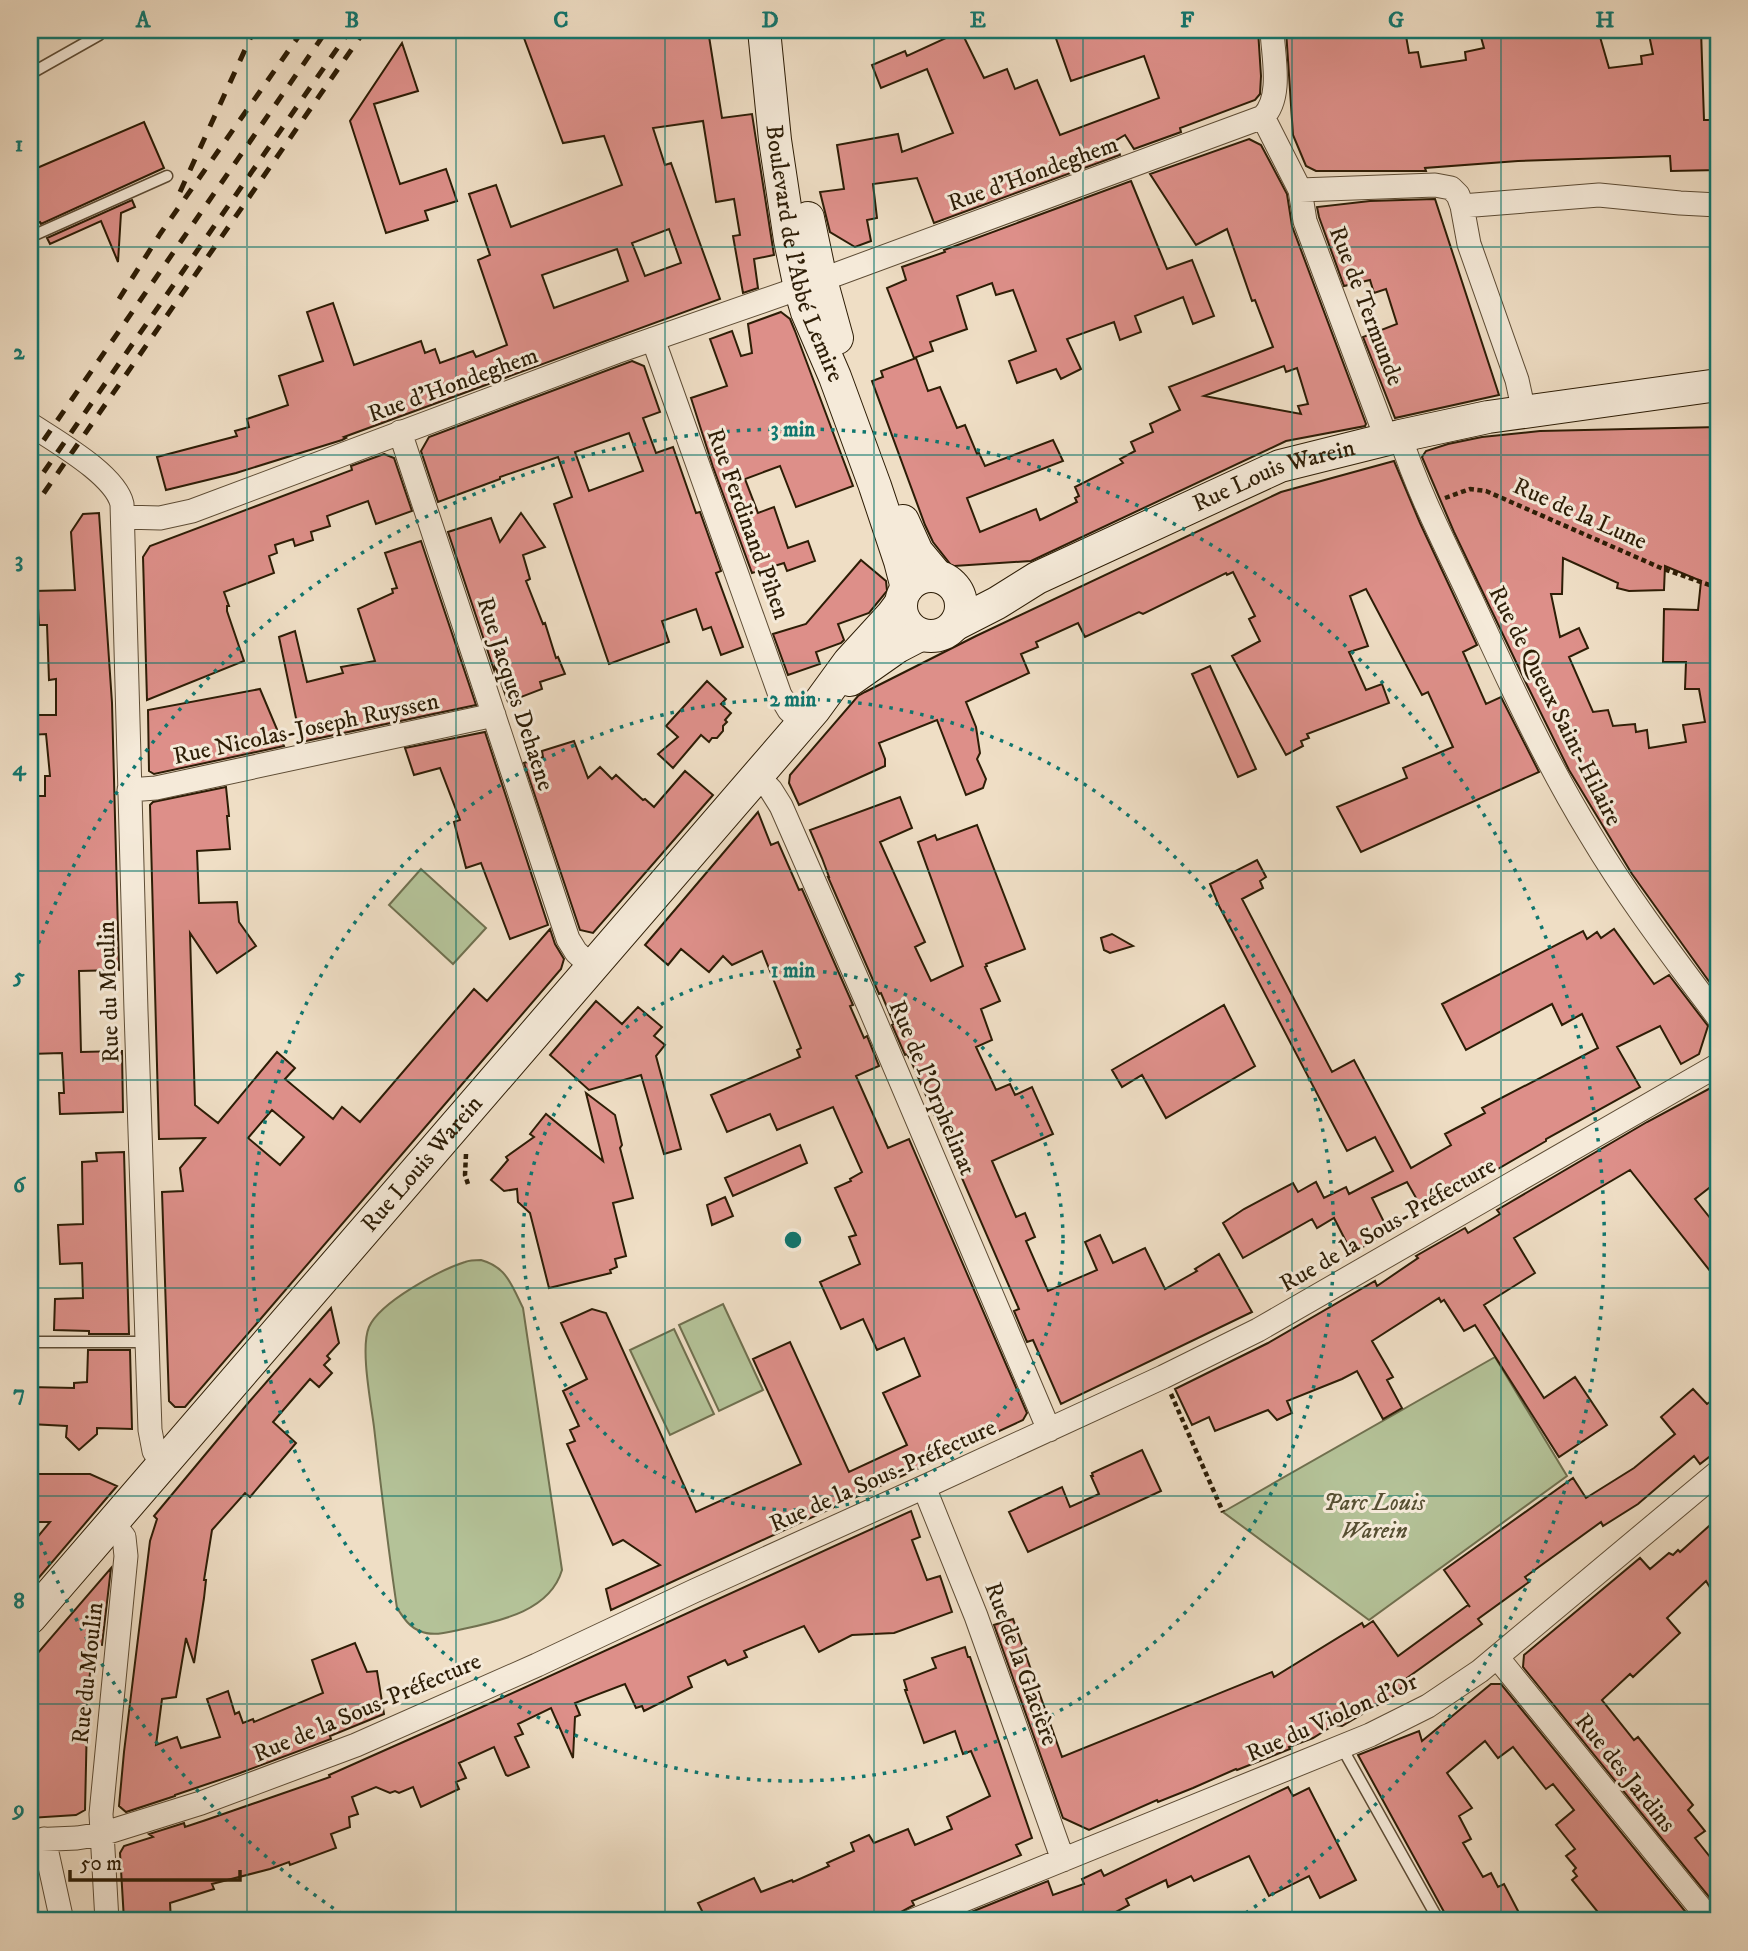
<svg xmlns="http://www.w3.org/2000/svg" width="1748" height="1951" font-family="'IM FELL DW Pica',serif">
<style>
.green{fill:#b4c298;stroke:#70704f;stroke-width:2}
.building{fill:#dd8f89;stroke:#2d1d06;stroke-width:2;fill-rule:evenodd}
.lines{fill:none;stroke-linecap:round;stroke-linejoin:round}
.service-casing{stroke:#5e4d36;stroke-width:13}
.minor-casing{stroke:#5e4d36;stroke-width:25}
.secondary-casing{stroke:#2d1d06;stroke-width:34}
.path{stroke:#2d1d06;stroke-width:4.5;stroke-dasharray:5 3.5;stroke-linecap:butt}
.service{stroke:#f5ead9;stroke-width:10}
.minor{stroke:#f5ead9;stroke-width:23}
.secondary{stroke:#f5ead9;stroke-width:32}
.rail{stroke:#2d1d06;stroke-width:5;stroke-dasharray:12 12;stroke-linecap:butt}
.grid{fill:none;stroke:#0f766e;stroke-width:2;stroke-opacity:0.55}
.ring{fill:none;stroke:#0f766e;stroke-width:3.5;stroke-dasharray:3.5 7}
.labels{text-anchor:middle;dominant-baseline:central;stroke-width:6;stroke-linejoin:round;paint-order:stroke}
.street-label{font-size:24px;fill:#2d1d06;stroke:#f5ead9}
.park-label{font-size:24px;font-style:italic;fill:#564f32;stroke:#f5ead9}
.centre{fill:#0f766e;stroke:#f5ead9;stroke-width:3.5}
.ring-label{font-size:21px;text-anchor:middle;font-weight:bold;fill:#0f766e;stroke:#f5ead9;stroke-width:6;stroke-linejoin:round;paint-order:stroke}
.neatline{fill:none;stroke:#0f766e;stroke-width:2.5}
.grid-label{font-size:23px;text-anchor:middle;font-weight:bold;fill:#0f766e}
</style>
<rect width="100%" height="100%" fill="#efdec5"/>
<filter id="stains"><feTurbulence type="fractalNoise" baseFrequency=".00286" numOctaves="4"/><feColorMatrix values="0 0 0 0 .2 0 0 0 0 .09 0 0 0 0 .02 0 0 0 .5 -.17"/></filter>
<radialGradient id="worn" r=".72"><stop offset=".6" stop-color="#630" stop-opacity="0"/><stop offset="1" stop-color="#630" stop-opacity=".3"/></radialGradient>
<path class="green" d="M421,869L486,928L453,964L389,905Z
M481,1260C507,1267 512,1286 523,1308L562,1570C550,1611 500,1621 463,1629C449,1632 433,1637 420,1631C409,1627 403,1617 397,1608C388,1548 381,1488 374,1427C371,1403 360,1348 369,1327C380,1302 440,1270 465,1262C470,1260 476,1260 481,1260Z
M723,1304L763,1390L719,1411L679,1325Z
M674,1329L714,1414L670,1435L630,1350Z
M1495,1357L1567,1476L1369,1620L1223,1512Z"/>
<path class="building" d="M521,30H708L722,118L752,114L774,255L754,259L758,288L743,293L733,236L740,235L734,199L716,202L703,121L653,128L665,165L671,163L720,299L344,437L346,438L342,440L236,473L166,490L157,457L237,436L235,431L249,427L247,419L288,405L279,376L323,361L307,312L333,303L354,365L421,341L425,353L435,349L440,363L473,351L476,357L507,345L478,260L490,255L469,194L496,185L511,227L622,185L604,136L563,143ZM669,229L681,263L645,276L632,243ZM617,249L628,281L554,308L542,275Z
M1053,30H1258L1261,76L1260,94L1255,100L1180,128L1181,132L1134,149L1125,135L1115,141L1120,155L934,223L917,178L873,184L877,218L867,220L871,241L855,247L830,232L820,192L844,189L837,145L898,134L902,152L953,133L927,69L881,88L872,65L905,51L907,56L961,31L984,78L1007,69L1015,89L1037,80L1060,135L1159,98L1144,56L1071,81Z
M1286,30H1327L1362,36V30H1405L1409,53L1418,52L1421,67L1466,60L1465,52L1484,48L1479,30H1598L1609,68L1642,64L1641,56L1653,54L1648,30H1701L1704,120H1718V170L1671,171L1670,156L1518,161L1425,168L1426,171H1316L1306,166L1293,135Z
M402,43L418,91L374,104L400,184L446,169L457,201L425,211L428,220L386,233L350,121Z
M144,122L164,168L41,224L40,222L30,226V171Z
M1249,139L1261,145L1287,194L1292,226L1366,424L1365,426L1286,441L1031,561L954,566L951,565L933,542L925,525L872,381L883,377L881,371L916,358L928,391L940,387L957,428L965,425L977,454L979,453L985,466L1053,440L1063,461L967,498L980,532L1036,509L1040,520L1077,502L1075,498L1079,496L1075,487L1123,463L1120,459L1135,451L1131,442L1153,432L1150,424L1180,410L1169,387L1273,347L1255,300L1252,301L1227,229L1196,245L1150,174ZM1284,366L1286,372L1297,368L1308,404L1298,406L1301,414L1204,396Z
M1131,181L1167,269L1192,260L1214,316L1193,324L1183,297L1135,316L1141,332L1120,340L1114,322L1067,339L1081,369L1061,379L1056,369L1017,383L1009,361L1036,351L1013,290L996,295L992,283L957,296L967,329L930,342L933,351L914,358L887,288L906,280L902,267L945,252L944,250Z
M1435,199L1499,395L1395,418L1363,337L1397,324L1386,289L1374,293L1370,280L1344,286L1319,217L1317,207L1370,201Z
M132,200L135,207L121,213L118,262L101,221L50,244L47,238Z
M781,312L790,319L795,331L853,486L796,507L780,466L745,479L758,513L774,507L788,548L808,541L815,561L787,571L784,563L752,573L713,467L691,398L727,386L710,339L732,331L741,356L752,353L748,324Z
M632,361L644,366L660,412L643,418L656,453L673,447L696,513L700,512L721,571L716,573L743,647L721,655L711,627L703,630L696,609L662,621L669,642L609,664L554,504L572,497L558,457L500,477V479L438,502L421,451L429,437ZM629,433L643,471L589,491L575,452Z
M1718,427V994L1632,874L1569,770L1527,685L1454,532L1422,457L1426,451L1448,444L1482,437L1540,431ZM1563,558L1618,583L1617,588L1629,591L1664,590L1665,566L1701,581L1698,610L1664,609L1663,662H1686L1685,689H1699L1705,722L1683,725L1686,742L1649,748L1647,730L1636,732L1635,724L1613,726L1608,710L1593,712L1569,657L1588,648L1579,628L1560,637L1551,594H1562Z
M384,454L394,458L412,511L376,524L368,501L327,516L330,526L311,532L313,540L295,546L293,539L275,545L277,553L269,556L274,573L224,592L229,606H227V611L244,661L147,700L143,557L150,546L352,470L351,466Z
M1394,461L1420,523L1477,645L1463,652L1486,704L1501,697L1539,772L1361,852L1337,807L1407,778L1403,768L1453,747L1428,692L1422,695L1366,589L1350,596L1368,646L1349,652L1366,690L1382,684L1389,703L1307,734L1309,738L1301,741L1303,746L1286,755L1232,656L1260,641L1249,619L1255,616L1233,572L1227,575L1226,573L1143,614L1139,612L1085,637L1078,623L1036,642L1038,647L1021,654L1029,673L966,702L976,727L980,753L977,759L986,779L983,788L966,795L937,720L879,743L885,759V766L799,805L789,783L790,775L858,696L865,692L976,636L1281,492Z
M99,513L112,703L119,970L79,971L81,1052L122,1051L123,1112L60,1114L59,1093H64L62,1053L30,1054V796H45V776H50L46,734L30,735V715H56V679L49,680L47,625H39L38,608L34,609V591L75,590L71,532L83,514Z
M521,513L545,547L523,555L530,579L526,581L543,624L545,623L556,658L558,657L565,674L540,682L542,689L508,702L495,666L494,670L448,532L491,518L500,542Z
M421,541L476,705L301,742L279,637L295,631L307,682L343,673L341,667L375,661L358,609L393,593L392,589L397,588L385,553Z
M861,560L886,581L887,591L869,613L838,624L844,640L841,643L816,652L820,664L788,675L773,634L806,624Z
M1210,666L1256,769L1238,777L1192,674Z
M707,681L726,699L721,704L731,713L725,720L727,722L723,726V731L717,738H712L709,742L701,735L673,768L658,754L678,737L666,726Z
M260,689L284,746L154,774L149,771L148,710Z
M485,732L548,925L510,939L481,863L466,868L454,822L460,820L440,768L414,775L405,748Z
M574,741L588,778L600,767L612,779L616,775L643,800L645,799L654,807L685,771L713,795L593,933L580,930L524,763L543,757L542,751Z
M226,787L229,816H227L230,849L197,851L199,903L237,902L239,922L256,946L217,973L190,933L195,1105L218,1123L277,1052L295,1068L285,1079L333,1119L342,1107L360,1122L474,989L487,1001L550,929L555,944L564,959L561,969L185,1407H175L169,1401L162,1192L183,1191L180,1168L205,1138L159,1139L150,805L153,802ZM272,1110L304,1137L280,1165L248,1138Z
M900,797L912,828L880,842L925,942L915,947L931,981L963,966L918,842L935,835L937,840L977,825L1025,949L986,964L987,966L985,967L1000,1001L981,1009L992,1040L976,1047L996,1090L1010,1084L1015,1095L1032,1087L1053,1134L992,1161L1016,1217L1025,1213L1035,1237L1026,1241L1048,1291L1097,1270L1085,1242L1100,1235L1113,1263L1145,1248L1165,1289L1197,1271L1195,1269L1219,1254L1252,1312L1061,1404L1033,1340L1027,1342L1014,1311L1019,1309L911,1061L907,1054L905,1055L892,1025L894,1024L881,993L879,994L828,877H829L822,858L810,830Z
M758,812L771,845L778,842L799,890L802,889L853,1005L850,1006L864,1038L867,1036L879,1066L856,1076L888,1148L909,1139L1027,1413L1023,1420L611,1610L606,1589L660,1565L623,1540L613,1545L567,1444L575,1441L570,1430L579,1426L563,1391L587,1379L561,1323L592,1309L606,1313L696,1512L801,1464L753,1359L790,1342L849,1472L907,1445L883,1393L920,1376L904,1338L877,1350L863,1319L841,1329L820,1282L860,1264L849,1237L856,1235L835,1188L851,1181L850,1179L862,1172L833,1107L777,1130L770,1114L727,1132L711,1095L800,1057L797,1050L801,1048L762,951L732,965L723,956L709,972L681,949L668,965L645,945Z
M1257,860L1266,877L1260,881L1263,888L1242,899L1332,1072L1354,1060L1411,1168L1451,1145L1445,1134L1485,1113L1482,1108L1598,1048L1582,1014L1562,1025L1552,1004L1466,1050L1442,1004L1583,931L1587,939L1597,932L1601,938L1614,929L1654,984L1669,975L1708,1026L1699,1054L1681,1064L1660,1026L1617,1047L1640,1087L1546,1139V1141L1424,1212L1407,1182L1372,1198L1389,1232L1352,1253L1334,1218L1317,1228L1312,1219L1243,1258L1223,1223L1244,1209L1293,1183L1298,1192L1316,1182L1324,1198L1346,1187L1349,1194L1393,1171L1375,1137L1347,1151L1219,906L1210,884Z
M1112,934L1133,946L1110,953L1104,950L1101,938Z
M596,1001L622,1024L638,1007L662,1027L654,1036L665,1045L656,1056L681,1149L664,1154L641,1075L589,1090L550,1055Z
M1224,1005L1255,1066L1166,1118L1142,1075L1122,1087L1112,1070Z
M1718,1084V1181L1695,1199L1718,1228V1281L1630,1170L1514,1238L1535,1273L1484,1305L1544,1398L1575,1377L1607,1425L1559,1457L1475,1325L1464,1331L1444,1300L1441,1302L1439,1298L1372,1341L1393,1377L1387,1380L1402,1408L1383,1419L1357,1371L1342,1379L1287,1401L1292,1413L1277,1420L1268,1410L1215,1431L1209,1417L1192,1425L1175,1389L1268,1343L1375,1281L1377,1286L1418,1258L1416,1256L1465,1228L1468,1233L1500,1214L1497,1210L1647,1122Z
M586,1093L615,1115L622,1145L620,1148L633,1198L613,1203L626,1256L615,1259L617,1267L610,1270L611,1273L549,1288L530,1213L518,1202L517,1189L504,1191L491,1180L508,1160L506,1157L534,1137L530,1134L546,1114L603,1161Z
M800,1145L807,1163L733,1196L725,1178Z
M124,1152L129,1334H89V1331L54,1330L55,1299L83,1298L82,1263L60,1264L58,1225L83,1224L82,1162L97,1161L96,1153Z
M725,1197L733,1216L712,1225L707,1205Z
M331,1308L339,1343L327,1356L330,1359L324,1365L332,1373L319,1387L310,1379L273,1422L296,1443L250,1497L245,1493L212,1530L204,1580H206L204,1598L194,1663L186,1638L176,1697L162,1699L156,1745L177,1737L181,1748L220,1737L207,1699L228,1691L235,1714L239,1712L243,1723L253,1719L254,1722L323,1693L312,1660L355,1643L367,1672L377,1671L384,1714L330,1736L331,1739L240,1773L175,1795V1796L126,1812L119,1806L124,1752L150,1541L157,1519L154,1516L249,1402Z
M88,1350H130L132,1429L97,1428V1434L79,1450L66,1437L67,1426L30,1424V1387L74,1388V1383L87,1382Z
M1693,1389L1707,1404L1718,1396V1450L1700,1464L1694,1456L1638,1504L1603,1526L1601,1522L1525,1577L1529,1582L1478,1619L1482,1624L1407,1678L1410,1683L1397,1691L1398,1693L1342,1726L1334,1725L1313,1738L1289,1747L1290,1749L1237,1770L1236,1769L1193,1788L1158,1802L1157,1800L1089,1830L1063,1818L994,1625L1013,1619L1062,1757L1272,1672L1274,1677L1362,1623L1364,1627L1373,1621L1398,1656L1468,1605L1470,1607L1444,1570L1573,1478L1586,1498L1634,1468L1675,1434L1661,1417Z
M1142,1450L1161,1491L1028,1552L1009,1512L1062,1487L1070,1507L1099,1494L1091,1476H1093L1092,1473Z
M32,1474H90L117,1486L30,1588V1546L50,1522H30Z
M911,1511L920,1537L912,1540L927,1580L940,1576L952,1612L894,1633L852,1635L819,1652L804,1626L744,1651L747,1657L728,1665L725,1660L688,1677L692,1687L644,1711L642,1706L636,1708L625,1684L575,1703L580,1715L575,1717L573,1758L551,1708L518,1724L523,1734L515,1737L529,1767L508,1776L506,1775L494,1747L459,1763L466,1778L456,1782L459,1789L421,1807L413,1787L399,1793L395,1791L390,1793L376,1787L352,1797L358,1814L349,1817L350,1827L331,1834L336,1848L290,1865L289,1862L270,1869L212,1884L214,1889L170,1903L171,1921L124,1920L120,1853L124,1846L153,1837L149,1834L184,1823L185,1827L206,1820L330,1777L329,1775L482,1707Z
M1718,1518V1601L1706,1581L1667,1618L1680,1633L1633,1677L1630,1674L1602,1700L1634,1740L1638,1737L1693,1805L1688,1810L1705,1831L1695,1838L1718,1867V1908L1523,1667L1524,1655L1640,1558L1650,1569L1669,1553L1673,1555L1678,1550L1680,1552Z
M111,1568L102,1645L93,1644L85,1721H87L85,1810L76,1815L30,1818V1662Z
M965,1647L968,1657H970L1032,1838L1016,1845L1021,1855L912,1901L914,1905L901,1912L898,1921H707L698,1903L754,1878L761,1892L792,1880L793,1882L829,1866L827,1863L854,1851L851,1843L869,1835L874,1843L908,1829L915,1845L952,1829L947,1817L990,1796L971,1751L963,1754L955,1731L924,1743L905,1690H907L904,1680L936,1668L932,1658Z
M1491,1684H1501L1693,1921H1636L1631,1915L1624,1921H1605L1572,1880L1577,1876L1573,1871L1576,1868L1566,1856L1575,1849L1556,1825L1574,1810L1553,1784L1546,1789L1513,1747L1498,1758L1485,1741L1447,1773L1472,1808L1459,1816L1471,1839L1463,1843L1483,1877L1491,1873L1498,1887L1504,1884L1518,1911L1502,1921H1449L1358,1755L1419,1731L1422,1741Z
M1288,1787L1293,1796L1309,1788L1356,1880L1320,1898L1309,1876L1269,1896L1249,1856L1194,1881L1191,1876L1168,1887L1166,1880L1126,1899L1129,1905L1112,1914L1115,1921H949L1048,1881L1053,1895L1084,1884L1082,1879L1101,1870L1104,1876Z"/>
<g class="lines">
<g class="service-casing">
<path id="service" d="M30,74L99,35L103,30
M30,237L167,176
M30,1342H147
M1341,1746L1439,1921"/>
</g>
<g class="minor-casing">
<path id="minor" d="M1263,117L1300,190L1305,221L1387,440
M1300,190L1435,185L1451,188L1458,195L1462,206L1469,244L1517,380L1524,412
M1462,206L1599,195L1680,203L1718,205
M821,280L1263,117C1283,97 1273,56 1272,30
M653,339L780,695L789,710L802,722
M30,424C55,441 115,474 122,504L136,1011L150,1430L154,1451L162,1463
M400,432L568,939L576,952L591,966
M1400,436C1418,492 1445,544 1470,597C1507,677 1544,759 1590,834C1628,898 1674,958 1718,1017
M123,517L160,518L192,511L616,352L800,288
M756,774L771,790L781,806L871,1011L1049,1430
M129,790L156,788L494,715
M924,1487L976,1616L1063,1860
M1497,1657L1711,1921
M44,1839L62,1921
M30,1840L77,1838L102,1834L201,1803L356,1745L537,1665L694,1591L924,1487L1163,1377L1258,1330L1718,1065
M107,1921L101,1814L126,1556L124,1537L112,1522
M912,1921L1370,1735L1428,1706L1480,1671L1718,1472"/>
</g>
<g class="secondary-casing">
<g id="secondary">
<path id="s1" d="M764,30L775,140L790,240L800,288L807,312L835,377L875,486L900,561L907,588"/>
<path d="M808,218L821,280L837,338"/>
<path d="M903,521L917,552L937,576"/>
<circle cx="931" cy="606" r="30"/>
<path id="s2" d="M956,624L997,603L1037,578L1280,466L1400,436L1488,417L1718,385"/>
<path d="M850,680L897,647L920,635"/>
<path id="s3" d="M30,1618L814,710L849,662L892,615L901,603"/>
</g>
</g>
<path class="path" d="M1445,498L1470,489L1486,491L1661,568L1718,588
M466,1154L465,1175L468,1184
M1171,1394L1223,1512"/>
<use href="#service" class="service"/>
<use href="#minor" class="minor"/>
<use href="#secondary" class="secondary"/>
<path class="rail" d="M180,192L254,30
M119,299L160,234L303,30
M30,460L327,30
M30,492L350,30
M30,513L365,30"/>
</g>
<path class="grid" d="M247,30V1921M456,30V1921M665,30V1921M874,30V1921M1083,30V1921M1292,30V1921M1501,30V1921M30,247H1718M30,455H1718M30,663H1718M30,871H1718M30,1080H1718M30,1288H1718M30,1496H1718M30,1704H1718"/>
<g class="ring">
<circle cx="793" cy="1240" r="270"/>
<circle cx="793" cy="1240" r="541"/>
<path d="M351 1920A811 811 0 0 1 31 1517M31 963A811 811 0 1 1 1235 1920"/>
</g>
<g class="labels">
<g class="street-label">
<text transform="translate(1033 174) rotate(-20)">Rue d'Hondeghem</text>
<text stroke="none"><textPath href="#s1" startOffset="228">Boulevard de l'Abbé Lemire</textPath></text>
<text transform="translate(1366 306) rotate(69)">Rue de Termunde</text>
<text transform="translate(453 385) rotate(-20)">Rue d'Hondeghem</text>
<text stroke="none"><textPath href="#s2" startOffset="352">Rue Louis Warein</textPath></text>
<text transform="translate(1580 514) rotate(24)">Rue de la Lune</text>
<text transform="translate(748 524) rotate(70)">Rue Ferdinand Pihen</text>
<text transform="translate(515 694) rotate(72)">Rue Jacques Dehaene</text>
<text transform="translate(1555 706) rotate(63)">Rue de Queux Saint-Hilaire</text>
<text transform="translate(306 729) rotate(-12)">Rue Nicolas-Joseph Ruyssen</text>
<text transform="translate(109 992) rotate(-92)">Rue du Moulin</text>
<text transform="translate(932 1088) rotate(67)">Rue de l'Orphelinat</text>
<text stroke="none"><textPath href="#s3" startOffset="600">Rue Louis Warein</textPath></text>
<text transform="translate(1388 1225) rotate(-30)">Rue de la Sous-Préfecture</text>
<text transform="translate(883 1476) rotate(-24)">Rue de la Sous-Préfecture</text>
<text transform="translate(1021 1664) rotate(70)">Rue de la Glacière</text>
<text transform="translate(88 1673) rotate(-84)">Rue du Moulin</text>
<text transform="translate(367 1708) rotate(-23)">Rue de la Sous-Préfecture</text>
<text transform="translate(1332 1718) rotate(-24)">Rue du Violon d'Or</text>
<text transform="translate(1625 1773) rotate(51)">Rue des Jardins</text>
</g>
<g class="park-label">
<text x="1374" y="1503">Parc Louis<tspan x="1374" dy="28">Warein</tspan></text>
</g>
</g>
<circle cx="793" cy="1240" r="10" class="centre"/>
<g class="ring-label">
<text x="793" y="436">3 min</text>
<text x="793" y="706">2 min</text>
<text x="793" y="977">1 min</text>
</g>
<rect width="1748" height="1951" fill="none" stroke="#efdec5" stroke-width="77"/>
<path d="M70 1870v10h170v-10" fill="none" stroke="#2d1d06" stroke-width="3.5"/>
<text x="80" y="1870" font-size="21" fill="#2d1d06" stroke="#f5ead9" stroke-width="5" paint-order="stroke">50 m</text>
<rect x="38" y="38" width="1672" height="1874" class="neatline"/>
<g class="grid-label">
<text x="143" y="27">A</text>
<text x="352" y="27">B</text>
<text x="561" y="27">C</text>
<text x="770" y="27">D</text>
<text x="978" y="27">E</text>
<text x="1187" y="27">F</text>
<text x="1396" y="27">G</text>
<text x="1605" y="27">H</text>
<text x="19" y="151">1</text>
<text x="19" y="359">2</text>
<text x="19" y="567">3</text>
<text x="19" y="775">4</text>
<text x="19" y="983">5</text>
<text x="19" y="1192">6</text>
<text x="19" y="1400">7</text>
<text x="19" y="1608">8</text>
<text x="19" y="1816">9</text>
</g>
<rect width="100%" height="100%" filter="url(#stains)"/>
<rect width="100%" height="100%" fill="url(#worn)"/>
</svg>
